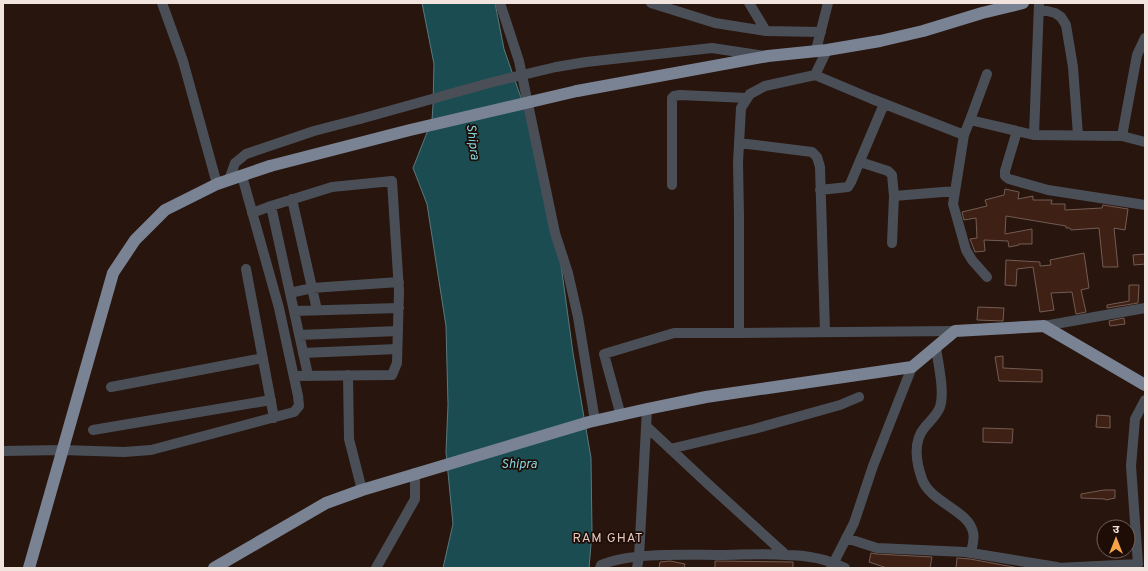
<svg xmlns="http://www.w3.org/2000/svg" width="1148" height="571" font-family="Overpass,'Noto Sans Devanagari',sans-serif">
<style>
.water{fill:#1a4c52;stroke:#5a797c}
.building{fill:#3f2014;stroke:#735c53}
.lines{fill:none;stroke-linecap:round;stroke-linejoin:round}
.minor{stroke:#4a4f57;stroke-width:10}
.major{stroke:#798394;stroke-width:12}
.minor-bridge{stroke:#4a4f57;stroke-width:10}
.major-bridge{stroke:#798394;stroke-width:12}
.labels{text-anchor:middle;dominant-baseline:central;stroke-width:3.5;stroke-linejoin:round;paint-order:stroke}
.water-label{font-size:13px;font-style:italic;fill:#82d7e1;stroke:#1e0c06}
.neighbourhood-label{font-size:13px;letter-spacing:1px;fill:#e5c9bf;stroke:#1e0c06}
</style>
<rect width="100%" height="100%" fill="#28150e"/>
<path class="water" d="M422,3H495L504,49L539,149L553,206L573,353L591,458L592,532L589,568H443L453,524L446,452L448,405L446,326L427,204L413,168L432,120L433,105L434,64Z"/>
<path class="building" d="M1005,189L1019,192L1018,199L1033,196V200H1052L1051,204H1065V210L1102,208L1103,205L1128,209L1125,230L1114,228L1118,267H1103L1099,228L1071,230L1070,228H1066V226L1006,216L1005,234L1032,229V244H1019V245L1009,247L1008,241L984,240L985,251L975,252L970,239L977,238L976,218L964,220L962,212L987,206L985,200L1004,195Z
M1084,253L1089,288L1081,290L1086,312L1076,314L1072,292L1051,293L1054,310L1040,312L1033,267L1017,269L1016,286L1005,285L1006,260L1040,262V266L1051,265L1050,260Z
M1145,254V264L1134,265L1133,255Z
M1129,285H1139L1138,303L1107,308V305L1129,301Z
M978,307L1004,308L1003,321L977,320Z
M1124,318L1125,324L1110,326L1109,321Z
M1003,356V368L1042,370V382L999,381L995,357Z
M1097,415L1110,416V428L1096,427Z
M983,428L1013,429L1012,443L983,442Z
M1104,490H1115V498L1106,500L1105,499L1081,498V494Z
M871,553L877,554L932,557L930,568H887L869,562Z
M957,558L970,559L1019,568H956Z
M670,561L685,564L684,568H659L660,562Z
M715,561L793,562V568H715Z"/>
<g class="lines">
<path class="minor" d="M162,3L183,61L217,184
M500,3L519,61L555,233L568,273L578,317L595,421
M651,3L715,23L766,31
M749,3L766,31L821,32
M1039,3L1034,135L1122,136L1145,142
M1039,9L1055,13L1061,17L1066,25L1073,67L1078,135
M816,50L828,3
M827,50L815,75L872,99L964,135L970,120L1034,135
M556,67L586,62L712,48L765,56
M815,75L765,86L750,94L741,108L738,162L739,216V333L955,331
M970,120L987,74
M1017,131L1005,171V176L1009,179L1048,190L1145,205
M964,135L953,204L966,250L972,260L987,277
M1122,136L1137,55L1145,38
M739,143L812,152L817,157L820,167L825,332
M860,162L888,171L892,175L894,196L892,243
M229,180L235,163L246,154L314,131L360,119
M672,185V98L674,96L680,95L747,98
M820,190L848,187L851,182L884,104
M894,196L955,191
M292,199L317,310
M271,206L308,375
M252,213L271,206L332,187L392,181L399,291L397,363L392,375L294,376
M246,269L274,418
M290,293L312,288L399,282
M294,311L399,308
M1044,326L1145,308
M299,335L398,331
M936,347C938,364 945,391 940,407C937,415 930,421 925,427C913,441 916,462 922,479C930,502 968,510 973,532C975,538 972,547 971,553
M303,353L397,349
M348,375L349,439L362,490
M111,387L263,358
M621,416L604,354L674,333H739
M646,426L708,484L786,555
M93,430L271,400
M670,449L754,429L840,405L859,397
M3,451L62,450L124,452L151,450L294,412L299,406L298,396L279,308L242,176
M846,538L877,548L965,552L1057,567
M376,568L415,499V473
M600,568L601,565C631,552 686,555 719,555C741,555 764,553 786,555C805,555 827,559 845,568
M637,568L639,557L647,409
M831,568L854,523L873,466L912,367
M1057,568L1138,564L1131,466L1135,419L1145,400"/>
<path class="major" d="M577,91L768,56L827,50L880,41L923,31L982,13L1023,3
M29,568L113,273L135,240L165,210L217,184L270,166
M214,568L326,503L362,490L589,422L647,409L706,397L912,367L955,331L1044,326L1145,385"/>
<path class="minor-bridge" d="M360,119L493,82L556,67"/>
<path class="major-bridge" d="M270,166L410,130L577,91"/>
</g>
<g class="labels">
<g class="water-label">
<text transform="translate(472 142) rotate(83)">Shipra</text>
<text x="519" y="465">Shipra</text>
</g>
<g class="neighbourhood-label">
<text x="608" y="539">RAM GHAT</text>
</g>
</g>
<rect width="1148" height="571" fill="none" stroke="#f1e3dd" stroke-width="8"/>
<g transform="translate(1116 539)"><circle r="19" fill="#1e0c06" stroke="#72625c"/>
<path d="M0-3L7 15L0 10L-7 15Z" fill="#f5a346"/>
<text y="-6" font-size="11" font-weight="bold" text-anchor="middle" fill="#f1e3dd">उ</text>
</g>
</svg>
